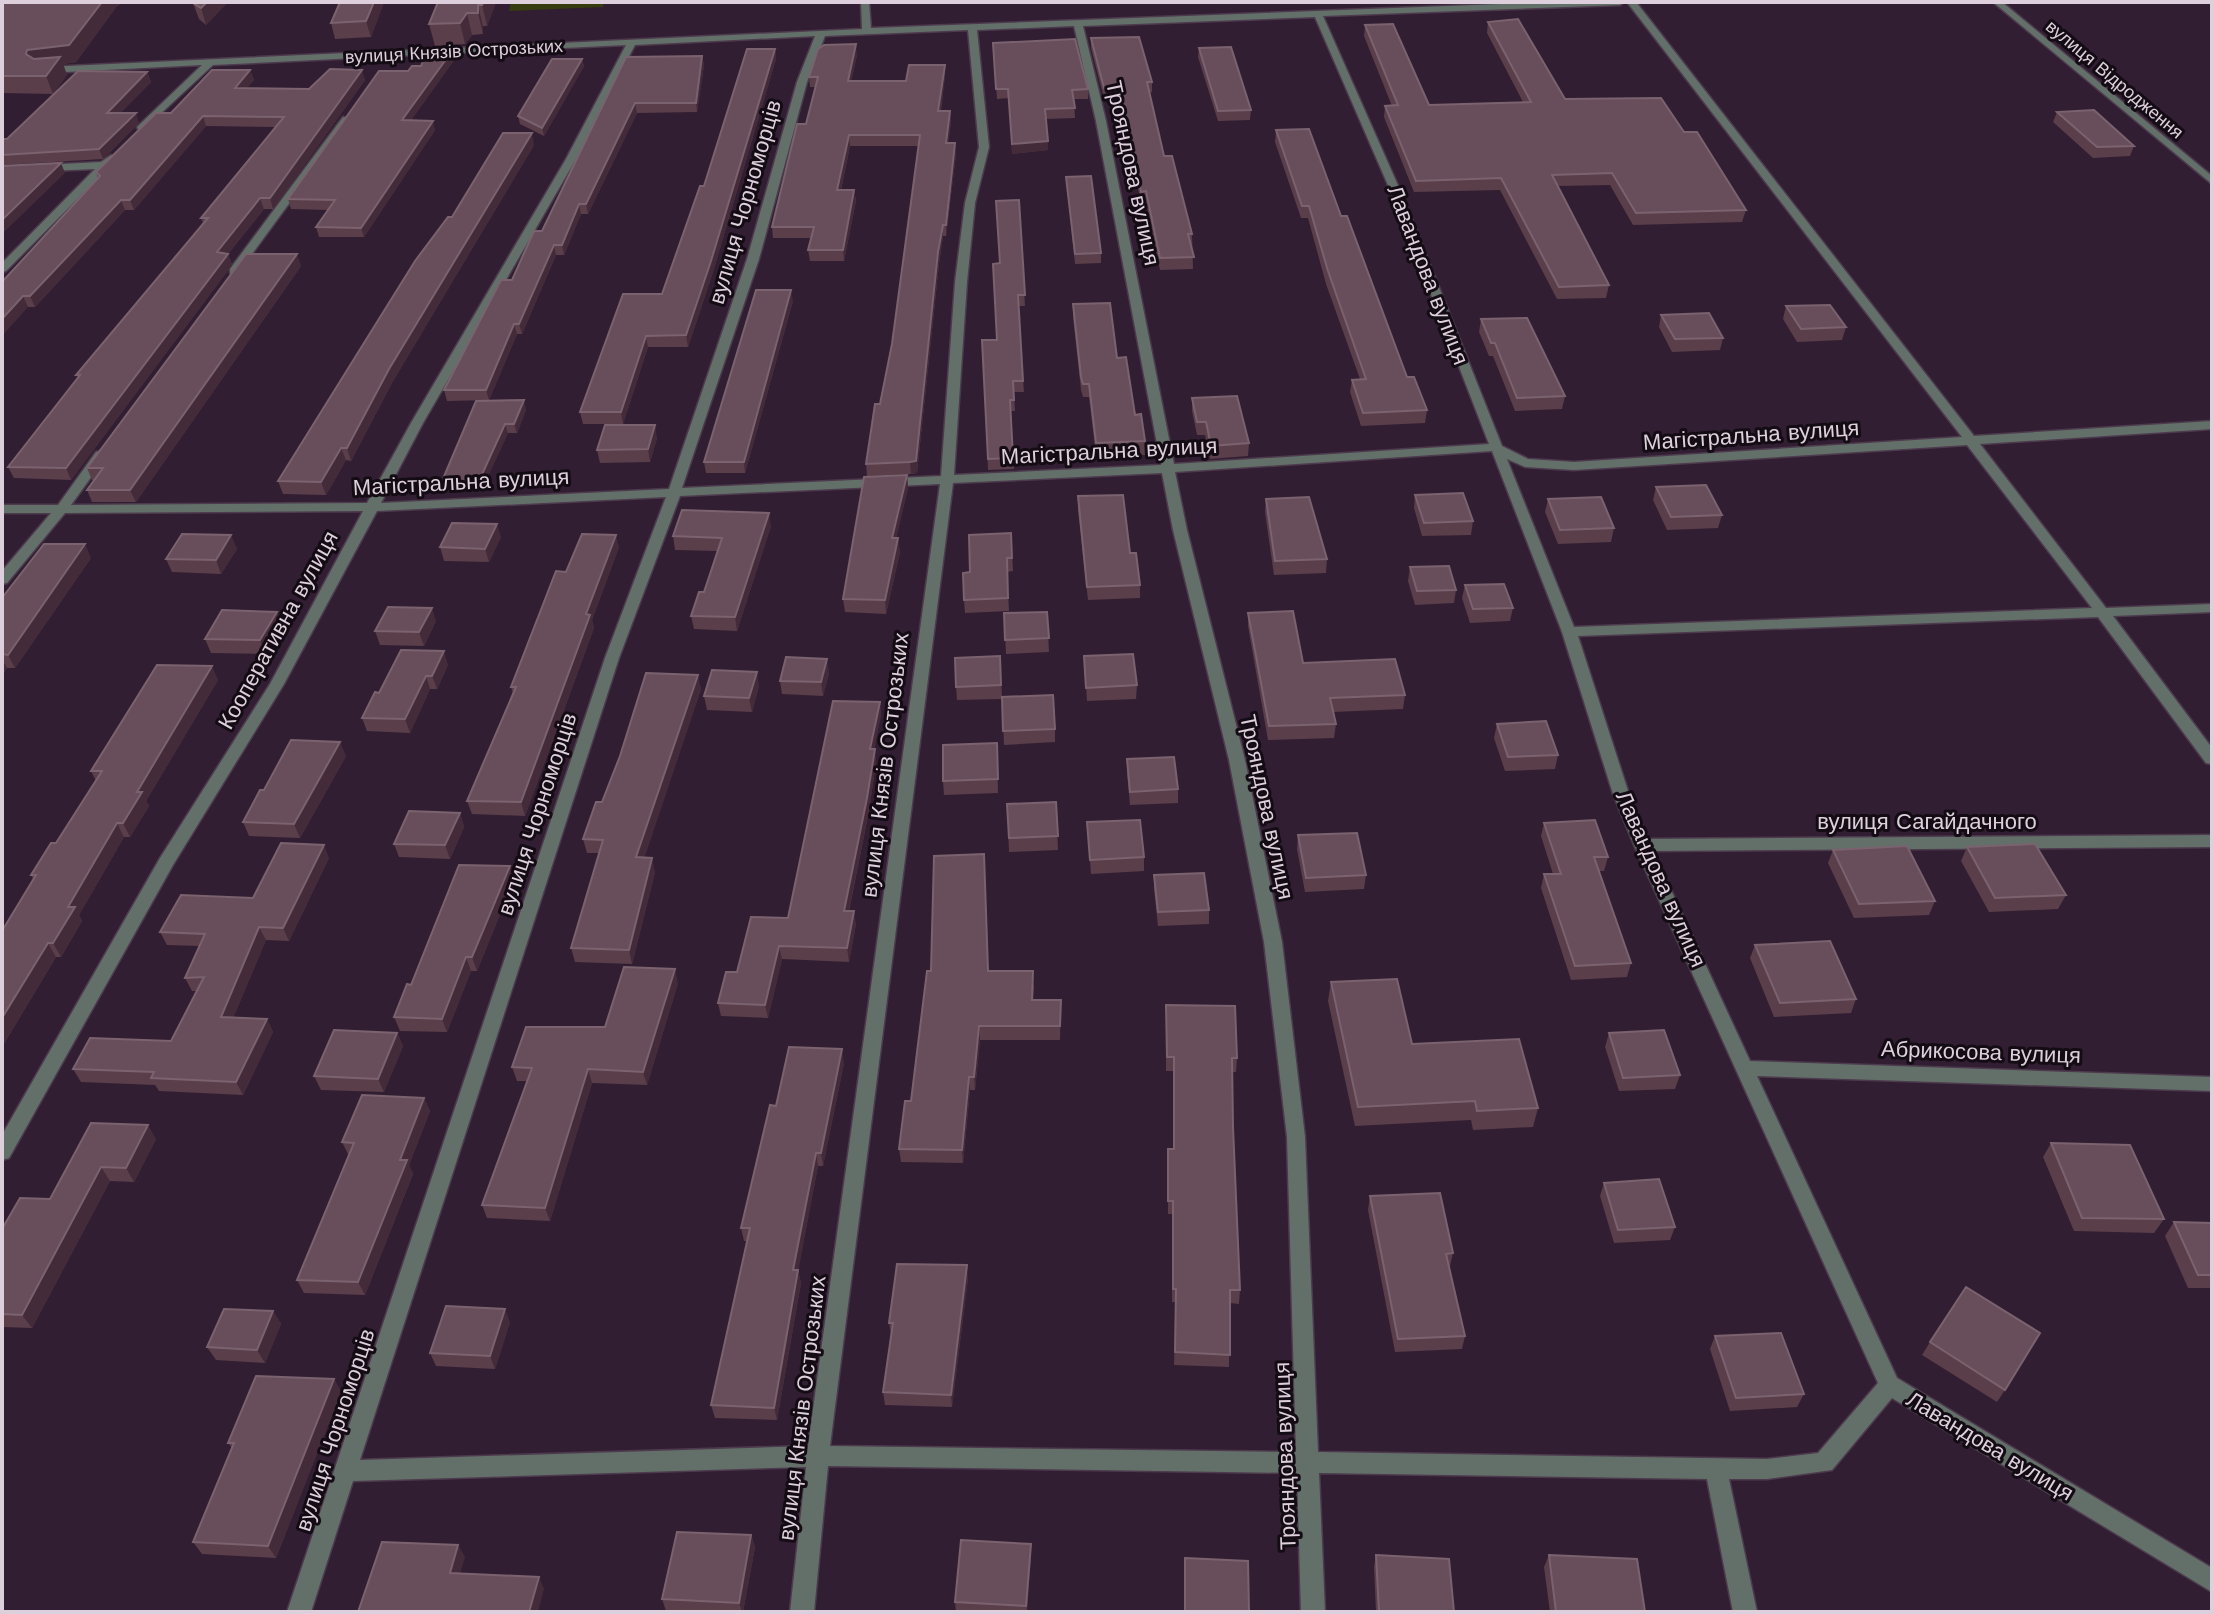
<svg xmlns="http://www.w3.org/2000/svg" width="2214" height="1614" font-family="'Work Sans',sans-serif">
<style>
.green{fill:#363c0f}
.lines{fill:none;stroke-linecap:round;stroke-linejoin:round}
.street-casing{stroke:#4d3a4d;stroke-width:3}
.street{fill:#627069;fill-rule:evenodd}
.wall{fill:#5a3e4a}
.shaded-wall{fill:#442b3a}
.building{fill:#684e5a;stroke:#7a626e;stroke-width:2}
.labels{text-anchor:middle;dominant-baseline:central;stroke-width:6;stroke-linejoin:round;paint-order:stroke}
.far-street-label{font-size:18px;fill:#ddcfdc;stroke:#140c14}
.street-label{font-size:22px;fill:#ddcfdc;stroke:#140c14}
</style>
<rect width="100%" height="100%" fill="#321e32"/>
<path class="green" d="M511,2H604L603,7L509,11Z"/>
<g class="lines">
<g class="street-casing">
<path id="street" d="M861,2H869L871,28L1552,2H1624L1620,5L1323,16L1404,199L1502,446L1528,459L1574,462L1962,437L1627,2H1636L1974,436L2212,421V429L1980,444L2106,608L2212,604V612L2113,616L2212,748V764L2206,763L2098,617L1578,636L1629,794L1648,839L2212,835V847L1653,851L1750,1061L2212,1077V1091L1757,1076L1897,1378L2212,1568V1592L1892,1398L1832,1470L1767,1479H1729L1757,1612H1733L1707,1479L1319,1473L1325,1612H1301L1297,1473L828,1466L814,1612H790L806,1467L353,1481L311,1612H287L605,658L666,497L377,511L284,684L173,865L9,1158L2,1160V1135L160,858L270,684L363,511L65,513L7,583L2,584V571L51,513H2V505H58L96,452L101,451L107,455L71,505L367,503L411,423L566,159L626,45L213,65L142,131L137,128L138,126L202,65L46,73L41,70L46,67L862,29ZM1315,17L1394,199L1489,444L1174,464L1106,121L1083,26ZM1074,26L1096,121L1161,465L954,475L967,282L975,203L989,147L977,30ZM968,30L979,147L965,203L955,282L941,476L682,488L759,259L807,82L825,36ZM815,36L797,82L747,259L669,489L381,503L423,423L576,159L635,45ZM1967,445L2092,608L1574,627L1507,459L1525,467L1574,470ZM1492,451L1562,632L1613,794L1634,845L1878,1383L1818,1453L1767,1459L1318,1452L1305,1137L1282,942L1245,760L1187,530L1175,472ZM1162,473L1173,530L1229,760L1264,942L1287,1137L1296,1452L830,1446L953,483ZM940,484L808,1446L360,1460L619,658L680,496Z
M1993,2H2002L2212,176V184Z
M343,117L351,119L238,273H230V269Z
M111,155L116,158L109,167L6,271L2,272V263L95,169L2,173V167L101,162Z"/>
</g>
<use href="#street" class="street"/>
</g>
<path class="wall" d="M2,2H125L117,6L76,62L63,64L67,75L53,94L2,93Z
M228,2L206,25L199,19L193,3Z
M384,2L371,37L335,39L331,23Z
M438,2H496L487,26H483V34L472,35L465,44L435,46L429,24Z
M1488,22L1565,99L1684,132L1746,210L1742,222L1633,225L1610,185L1558,186L1609,285L1606,298L1557,299L1500,190L1414,192L1384,117L1385,106H1392L1364,36L1365,25L1429,105L1523,102L1487,33Z
M1091,38L1152,82V92L1149,93L1164,156L1192,234L1193,269L1160,270L1146,202L1141,203L1119,98H1104L1091,48Z
M993,43L1088,89V99H1074L1075,118L1046,119L1048,150L1012,154L1009,98L997,99Z
M1199,48L1251,110L1250,120L1218,121L1198,57Z
M775,49L776,59L713,272L688,347H648L623,424H583L580,412L662,294L704,186Z
M857,55L851,81H906L945,75L941,111H950L951,122L948,143L956,154L946,236H943L939,264L917,473L911,474L867,476L866,464L880,404L892,344L919,146H850L841,190H854L856,201L844,261H810L808,250L811,238H773L772,227L806,124L816,87H810L809,77Z
M457,56L411,120L435,130L364,237H319L316,227L328,210L291,209L288,199L408,71Z
M702,56L704,65L697,112L637,113L588,214H581L564,255H556L522,334H517L489,400L447,401L444,390L542,231L626,57Z
M582,59L584,66L544,136L520,124L518,116Z
M250,70L254,80L246,89H309L365,80L273,209H264L228,254L232,265L71,480L14,478L8,467L78,378L76,375L203,223L201,218L276,127L206,126L134,210H125L35,307H28L2,282L98,178L96,172L171,113Z
M147,72L151,82L120,113L139,123L103,159L2,165V139H7Z
M2057,112L2134,146L2130,156L2093,158L2053,122Z
M1276,130L1341,216L1407,377L1427,410L1425,423L1361,426L1350,392L1352,380L1360,379L1326,284L1308,218H1301L1275,142Z
M534,145L393,381L351,461L346,460L326,495L283,494L278,481L452,217Z
M1066,177L1101,253V263L1075,264Z
M1019,200L1025,306H1018L1024,392H1014L1015,411H1011L1014,469L988,470L982,340H997L1000,263Z
M301,266L136,502H92L87,490L94,480H92L87,468Z
M793,301L745,473H706L704,462Z
M1073,304L1117,358L1145,441V455L1096,456L1089,397H1083L1081,390L1073,317Z
M1786,306L1846,327L1842,340L1797,342L1783,319Z
M1661,315L1723,338L1720,350L1672,352L1659,327Z
M1481,319L1565,396L1562,409L1515,411L1493,356H1489L1479,332Z
M1192,398L1249,443L1248,456L1210,459L1205,435H1197L1192,411Z
M526,410L517,433H508L481,491H444L442,481L467,424Z
M657,438L650,462L600,463L597,450Z
M907,475L908,488L896,538L900,552L886,614L845,612L843,599Z
M1656,487L1722,515L1718,528L1667,530L1653,500Z
M1415,495L1473,521L1471,535L1422,536L1414,508Z
M1078,496L1130,553L1140,585V598L1088,600L1078,510Z
M1266,499L1327,559L1326,573L1274,575L1265,512Z
M1548,499L1614,528L1611,542L1558,544L1545,512Z
M771,526L737,631L694,629L691,616L704,592L717,551L675,550L673,536Z
M1011,533L1013,571L1007,572L1009,611L965,613L964,600L970,572Z
M501,537L489,562L444,561L440,547Z
M619,547L592,620L594,628L525,816L472,814L467,801L513,693L511,687L566,572Z
M237,549L221,574L172,572L166,559Z
M91,558L15,668H7L2,675V598Z
M1410,567L1456,590L1454,603L1415,605L1408,581Z
M1465,585L1513,608L1510,621L1470,623L1462,598Z
M277,612L282,625L265,654L211,653L205,639Z
M1047,612L1049,652L1006,654L1004,613Z
M1248,613L1303,663L1405,695L1403,709L1333,712L1336,724L1334,738L1268,740L1248,626Z
M436,621L424,646L380,645L375,631Z
M1000,656L1002,697L1055,729V742L1004,745L1002,699L957,700L956,687Z
M1084,656L1137,685L1136,699L1087,701Z
M448,665L437,689H430L410,733L367,731L362,718L379,693Z
M829,673L823,696L782,694L780,681Z
M218,680L146,801L149,806L130,837H124L79,915L82,921L61,957H56L2,1047L33,879L31,875L56,843L96,781L91,771Z
M759,686L752,712L707,710L704,696Z
M701,689L644,858L655,872L632,964L575,962L571,948L599,853H587L583,839L602,802Z
M880,702L881,715L874,749L876,762L869,811L849,911L856,924L849,962L782,959L768,1018L721,1016L718,1003L737,972L788,918Z
M1497,724L1558,755L1555,769L1505,771L1494,738Z
M997,743L998,793L944,795L943,781Z
M346,756L300,838L249,836L243,822L264,790Z
M1127,759L1178,789V803L1130,805L1127,773Z
M1056,802L1058,850L1009,852L1007,804Z
M460,813L464,827L450,859L399,857L394,844Z
M1087,822L1144,857V871L1091,874Z
M1544,823L1608,857L1604,871H1599L1631,963L1627,977L1571,980L1541,888L1544,874H1553L1541,836Z
M1298,835L1366,875L1364,889L1305,892L1297,849Z
M1967,847L2066,895L2058,909L1989,912L1961,861Z
M1833,850L1935,901L1929,915L1854,918L1828,863Z
M329,858L289,941L266,940L233,1018L267,1019L273,1032L243,1095L159,1091L155,1085L81,1082L73,1069L171,1041L197,991H192L185,978L199,946L167,945L160,932L253,898Z
M1154,875L1209,910V924L1158,926L1154,889Z
M514,880L477,971H471L447,1032L400,1031L394,1017L411,985Z
M1755,945L1856,999L1851,1013L1774,1017L1750,958Z
M988,971L1034,985L1033,1000H1061L1060,1040H980L975,1090H970L963,1163L901,1162L899,1149L911,1101Z
M1331,982L1412,1044L1538,1108L1533,1127L1473,1130L1471,1120L1355,1126L1328,1001Z
M678,983L647,1085L592,1083L550,1221L487,1218L482,1205L527,1081H517L512,1067L605,1027Z
M1166,1019L1237,1058L1236,1072H1232L1233,1127L1240,1290L1239,1304L1230,1303L1229,1367L1174,1365L1176,1302H1172V1214H1168V1162L1174,1149V1071H1166Z
M397,1033L403,1046L384,1092L321,1090L314,1076Z
M1609,1033L1680,1075L1675,1089L1619,1091L1605,1047Z
M844,1063L823,1166H818L798,1270L801,1283L777,1420L715,1418L711,1405L747,1241H744L741,1228L776,1106Z
M424,1098L430,1111L409,1165L413,1174L365,1295L304,1293L297,1280L349,1156L342,1142Z
M91,1123L156,1139L134,1182L110,1181L32,1328L2,1327V1229L50,1199Z
M2051,1143L2164,1219L2154,1233L2074,1231L2043,1157Z
M1604,1183L1675,1227L1670,1240L1614,1243L1600,1196Z
M1370,1196L1453,1253L1450,1266H1449L1465,1336L1462,1349L1395,1352L1368,1210Z
M2174,1222L2212,1223V1288H2188L2165,1236Z
M968,1278L952,1407L885,1405L883,1392L891,1334L889,1323Z
M273,1311L281,1324L265,1363L216,1360L207,1347Z
M510,1322L495,1369L436,1366L430,1353Z
M1715,1336L1804,1394L1797,1407L1730,1411L1710,1349Z
M1930,1342L2005,1390L1997,1402L1922,1355Z
M334,1379L341,1392L276,1558L202,1554L193,1542L232,1448L228,1443Z
M751,1535L755,1547L743,1612L666,1611L662,1599Z
M1031,1544V1556L1027,1612H956L955,1602Z
M1376,1555L1454,1612H1376L1374,1567Z
M1549,1555L1645,1612H1550L1544,1567Z"/>
<path class="shaded-wall" d="M102,2H125L117,6L76,62L63,64L67,75L53,94L46,76L26,54L27,50Z
M207,2H228L206,25L201,8Z
M374,2H384L371,37L366,21Z
M484,2H496L487,26L482,5Z
M478,5L483,26V34L478,13Z
M467,13L472,35L465,44L460,23Z
M856,44L857,55L849,92L848,81Z
M455,47L457,56L405,129L402,120Z
M775,49L776,59L713,272L688,347L686,335Z
M702,56L704,65L697,112L696,103Z
M582,59L584,66L544,136L542,128Z
M945,65V75L939,122L938,111Z
M250,70L254,80L238,98L235,88Z
M362,70L365,80L273,209L270,198Z
M147,72L151,82L111,123L107,113Z
M635,103L637,113L588,214L586,204Z
M950,111L951,122L947,154L946,143Z
M136,113L139,123L103,159L99,149Z
M203,116L206,126L134,210L130,200Z
M433,121L435,130L364,237L361,228Z
M532,133L534,145L393,381L351,461L347,448L389,369Z
M849,135L850,146L838,202L837,190Z
M1048,141V150L1012,154V144Z
M955,143L956,154L946,236V225Z
M61,163L65,173L2,234V220Z
M854,190L856,201L844,261L843,250Z
M260,198L264,209L228,254L232,265L71,480L66,468L217,252Z
M121,200L125,210L35,307L30,296Z
M579,204L581,214L564,255L562,245Z
M943,225V236L939,264L917,473L911,474L910,462L938,252Z
M554,245L556,255L522,334L519,324Z
M297,254L301,266L136,502L130,490Z
M791,290L793,301L745,473L744,462Z
M23,296L28,307L2,336V319Z
M514,324L517,334L489,400L486,390Z
M646,336L648,347L623,424L621,412Z
M524,400L526,410L517,433L514,424Z
M505,424L508,433L481,491L479,481Z
M655,425L657,438L650,462L648,449Z
M341,448L346,460L326,495L321,482Z
M907,475L908,488L893,551L892,538Z
M769,513L771,526L737,631L735,617Z
M497,524L501,537L489,562L485,549Z
M231,535L237,549L221,574L216,560Z
M616,535L619,547L592,620L594,628L525,816L521,802L586,614Z
M898,538L900,552L886,614L885,600Z
M85,544L91,558L15,668L8,655Z
M432,608L436,621L424,646L419,632Z
M277,612L282,625L265,654L260,640Z
M444,651L448,665L437,689L432,676Z
M2,659L7,668L2,675Z
M827,659L829,673L823,696L821,682Z
M212,666L218,680L146,801L149,806L130,837L123,823L137,792Z
M757,672L759,686L752,712L749,698Z
M698,675L701,689L640,871L636,857Z
M426,676L430,689L410,733L405,719Z
M880,702L881,715L871,762L870,749Z
M340,742L346,756L300,838L294,824Z
M875,749L876,762L869,811L846,924L844,911Z
M460,813L464,827L450,859L445,845Z
M117,823L124,837L79,915L82,921L61,957L53,943L68,907Z
M324,845L329,858L289,941L283,928Z
M652,858L655,872L632,964L629,950Z
M510,866L514,880L477,971L472,957Z
M854,911L856,924L849,962L847,948Z
M259,927L266,940L228,1030L221,1017Z
M48,943L56,957L2,1047V1018Z
M779,946L782,959L768,1018L765,1005Z
M466,957L471,971L447,1032L442,1019Z
M675,969L678,983L647,1085L643,1072Z
M267,1019L273,1032L243,1095L236,1082Z
M979,1026L980,1040L975,1090L974,1077Z
M397,1033L403,1046L384,1092L378,1079Z
M842,1049L844,1063L823,1166L821,1153Z
M588,1069L592,1083L550,1221L545,1208Z
M969,1077L970,1090L963,1163L962,1150Z
M424,1098L430,1111L409,1165L413,1174L365,1295L358,1282L400,1160Z
M148,1125L156,1139L134,1182L126,1168Z
M816,1153L818,1166L796,1283L793,1270Z
M101,1167L110,1181L32,1328L22,1315Z
M967,1265L968,1278L952,1407L951,1395Z
M798,1270L801,1283L777,1420L774,1408Z
M505,1309L510,1322L495,1369L490,1356Z
M273,1311L281,1324L265,1363L257,1350Z
M334,1379L341,1392L276,1558L268,1546Z
M751,1535L755,1547L743,1612H742L739,1603Z
M1031,1544V1556L1026,1612V1606Z
M458,1545L465,1557L457,1584L450,1573Z
M539,1577L544,1589L538,1612H529Z"/>
<path class="building" d="M2,2H102L69,45L27,50L26,54L34,59L60,57L46,76H2Z
M194,2H207L201,8L193,3Z
M340,2H374L366,21L331,23Z
M438,2H484L482,5H478V13H467L460,23L429,24Z
M1518,19L1565,99L1661,98L1684,132H1697L1746,210L1636,213L1612,173L1552,175L1609,285L1559,287L1501,178L1416,181L1385,106L1398,105L1365,25L1393,24L1429,105L1531,102L1488,22Z
M1139,37L1152,82H1147L1164,156H1172L1192,234H1188L1194,257L1160,258L1146,191L1141,192L1119,88H1104L1091,38Z
M1075,39L1088,89L1072,90L1075,108L1045,109L1048,141L1012,144L1008,89H996L993,43Z
M856,44L848,81H906L909,65H945L938,111H950L946,143H955L946,225H943L938,252L916,461L910,462L866,464L875,404H880L892,344L920,135H849L837,190H854L843,250H808L814,227H772L797,124H806L818,77H809L818,49L824,45Z
M455,47L402,120L433,121L361,228L316,227L335,200L288,199L379,71H408L412,66H421L428,48Z
M1231,47L1251,110L1218,111L1199,48Z
M747,49H775L711,261L686,335L646,336L621,412H580L623,294H662L700,186H704Z
M702,56L696,103H635L586,204H579L562,245H554L519,324H514L486,390H444L501,280H512L534,231H542L626,57Z
M552,59H582L542,128L518,116Z
M330,69L362,70L270,198H260L217,252L228,254L66,468L8,467L80,375H76L208,218H201L284,117L203,116L130,200H121L30,296H23L2,319V282L100,176L96,172L156,113H171L212,70H250L235,88L309,89Z
M78,71L147,72L107,113H136L99,149L2,155V139H7Z
M2094,110L2134,146L2097,147L2057,112Z
M1309,129L1341,216H1347L1407,377H1414L1427,410L1363,413L1352,380L1366,379L1328,271L1309,206H1302L1276,130Z
M503,133H532L389,369L347,448H341L321,482L278,481L415,261L448,217H452Z
M61,163L2,220V166Z
M1091,176L1101,253L1075,254L1066,177Z
M1019,200L1025,295H1018L1023,381H1013L1014,400H1010L1013,458L988,459L982,340H997L993,264L1000,263L996,201Z
M246,254H297L130,490H87L103,468H87Z
M756,290H791L744,462H704Z
M1110,303L1117,358L1126,357L1135,415L1141,414L1145,441L1096,443L1089,384H1083L1081,377L1073,304Z
M1830,305L1846,327L1801,329L1786,306Z
M1709,313L1723,338L1675,339L1661,315Z
M1527,318L1565,396L1517,398L1495,343H1491L1481,319Z
M1237,396L1249,443L1211,446L1206,422H1197L1192,398Z
M524,400L514,424H505L479,481H442L476,401Z
M605,425H655L648,449L597,450Z
M907,475L892,538H898L885,600L843,599L864,477Z
M1706,485L1722,515L1671,517L1656,487Z
M1463,493L1473,521L1424,523L1415,495Z
M1123,495L1130,553H1136L1140,585L1087,587L1078,496Z
M1309,497L1327,559L1275,561L1266,499Z
M1601,497L1614,528L1560,530L1548,499Z
M682,510L769,513L735,617L691,616L699,592H704L722,538L673,536Z
M452,523L497,524L485,549L440,547Z
M1011,533L1012,558H1007L1008,598L964,600L963,573L970,572L969,535Z
M182,534L231,535L216,560L166,559Z
M582,534L616,535L586,614L590,615L521,802L467,801L516,687H511L556,571L566,572Z
M44,544H85L8,655L2,654V598Z
M1449,566L1456,590L1417,591L1410,567Z
M1504,584L1513,608L1473,609L1465,585Z
M388,607L432,608L419,632L375,631Z
M222,610L277,612L260,640L205,639Z
M1293,611L1303,663L1395,659L1405,695L1330,698L1336,724L1269,726L1248,613Z
M1047,612L1049,638L1005,640L1004,613Z
M401,650L444,651L432,676H426L405,719L362,718L375,692L379,693Z
M1133,654L1137,685L1086,688L1084,656Z
M1000,656L1001,685L956,687L955,658Z
M786,657L827,659L821,682L780,681Z
M157,665L212,666L137,792H142L123,823H117L68,907H75L53,943H48L2,1018V931L36,875H31L51,843H56L102,771H91Z
M712,670L757,672L749,698L704,696Z
M646,673L698,675L636,857L652,858L629,950L571,948L603,840L583,839L596,802H602L620,756Z
M1053,695L1055,729L1003,731L1002,697Z
M833,701L880,702L870,749H875L867,798L844,911H854L847,948L779,946L765,1005L718,1003L726,972H737L751,917L788,918Z
M1546,721L1558,755L1508,757L1497,724Z
M291,740L340,742L294,824L243,822L260,790H264Z
M997,743L998,779L943,781V745Z
M1174,757L1178,789L1130,792L1127,759Z
M1056,802L1058,836L1009,838L1007,804Z
M409,811L460,813L445,845L394,844Z
M1140,820L1144,857L1090,860L1087,822Z
M1595,820L1608,857H1594L1631,963L1575,966L1544,874H1561L1544,823Z
M1357,833L1366,875L1306,878L1298,835Z
M281,843L324,845L283,928L259,927L221,1017L267,1019L236,1082L151,1078L154,1072L73,1069L90,1038L171,1041L204,977L185,978L205,934L160,932L181,895L253,898Z
M2035,844L2066,895L1995,898L1967,847Z
M1907,846L1935,901L1859,904L1833,850Z
M984,854L988,971H1033L1032,1000H1061L1060,1026H979L974,1077H969L962,1150L899,1149L905,1101H911L927,971H931L934,856Z
M459,865L510,866L472,957H466L442,1019L394,1017L407,984L411,985Z
M1204,873L1209,910L1158,912L1154,875Z
M1830,941L1856,999L1780,1003L1755,945Z
M624,967L675,969L643,1072L588,1069L545,1208L482,1205L532,1068L512,1067L526,1027H605Z
M1397,979L1412,1044L1519,1039L1538,1108L1477,1111L1475,1101L1358,1107L1331,982Z
M1166,1005L1235,1006L1237,1058H1232L1233,1127L1240,1290H1230V1355L1175,1352L1176,1289H1173V1201H1168V1149H1174V1057H1167Z
M334,1030L397,1033L378,1079L314,1076Z
M1664,1030L1680,1075L1623,1078L1609,1033Z
M789,1047L842,1049L821,1153H816L793,1270H798L774,1408L711,1405L750,1228H741L770,1105L776,1106Z
M362,1095L424,1098L400,1160H407L358,1282L297,1280L354,1143L342,1142Z
M91,1123L148,1125L126,1168L101,1167L22,1315L2,1314V1229L20,1198L50,1199Z
M2051,1143L2130,1145L2164,1219L2082,1218Z
M1659,1179L1675,1227L1618,1230L1604,1183Z
M1440,1193L1453,1253L1446,1254L1465,1336L1398,1339L1370,1196Z
M2174,1222L2212,1223V1275H2198Z
M897,1264L967,1265L951,1395L883,1392L893,1323H889Z
M1966,1287L2040,1333L2005,1390L1930,1342Z
M446,1306L505,1309L490,1356L430,1353Z
M224,1309L273,1311L257,1350L207,1347Z
M1781,1333L1804,1394L1736,1398L1715,1336Z
M256,1376L334,1379L268,1546L193,1542L234,1443H228Z
M677,1532L751,1535L739,1603L662,1599Z
M961,1540L1031,1544L1026,1606L955,1602Z
M382,1542L458,1545L450,1573L539,1577L529,1612H358Z
M1376,1555L1449,1559L1454,1612H1379Z
M1549,1555L1637,1559L1645,1612H1556Z
M1185,1558L1248,1561L1249,1612H1185Z"/>
<g class="labels">
<g class="far-street-label">
<text transform="translate(454 51) rotate(-3)">вулиця Князів Острозьких</text>
<text transform="translate(2115 79) rotate(40)">вулиця Відродження</text>
</g>
<g class="street-label">
<text transform="translate(1133 173) rotate(78)">Трояндова вулиця</text>
<text transform="translate(745 202) rotate(-74)">вулиця Чорноморців</text>
<text transform="translate(1428 275) rotate(69)">Лавандова вулиця</text>
<text transform="translate(1751 435) rotate(-4)">Магістральна вулиця</text>
<text transform="translate(1109 451) rotate(-3)">Магістральна вулиця</text>
<text transform="translate(461 482) rotate(-3)">Магістральна вулиця</text>
<text transform="translate(278 630) rotate(-61)">Кооперативна вулиця</text>
<text transform="translate(885 765) rotate(-83)">вулиця Князів Острозьких</text>
<text transform="translate(1267 807) rotate(78)">Трояндова вулиця</text>
<text transform="translate(537 814) rotate(-72)">вулиця Чорноморців</text>
<text x="1927" y="821">вулиця Сагайдачного</text>
<text transform="translate(1661 879) rotate(66)">Лавандова вулиця</text>
<text transform="translate(1981 1052) rotate(2)">Абрикосова вулиця</text>
<text transform="translate(802 1408) rotate(-83)">вулиця Князів Острозьких</text>
<text transform="translate(335 1430) rotate(-72)">вулиця Чорноморців</text>
<text transform="translate(1990 1446) rotate(31)">Лавандова вулиця</text>
<text transform="translate(1285 1456) rotate(-92)">Трояндова вулиця</text>
</g>
</g>
<rect width="2214" height="1614" fill="none" stroke="#ddcfdc" stroke-width="8"/>
</svg>
